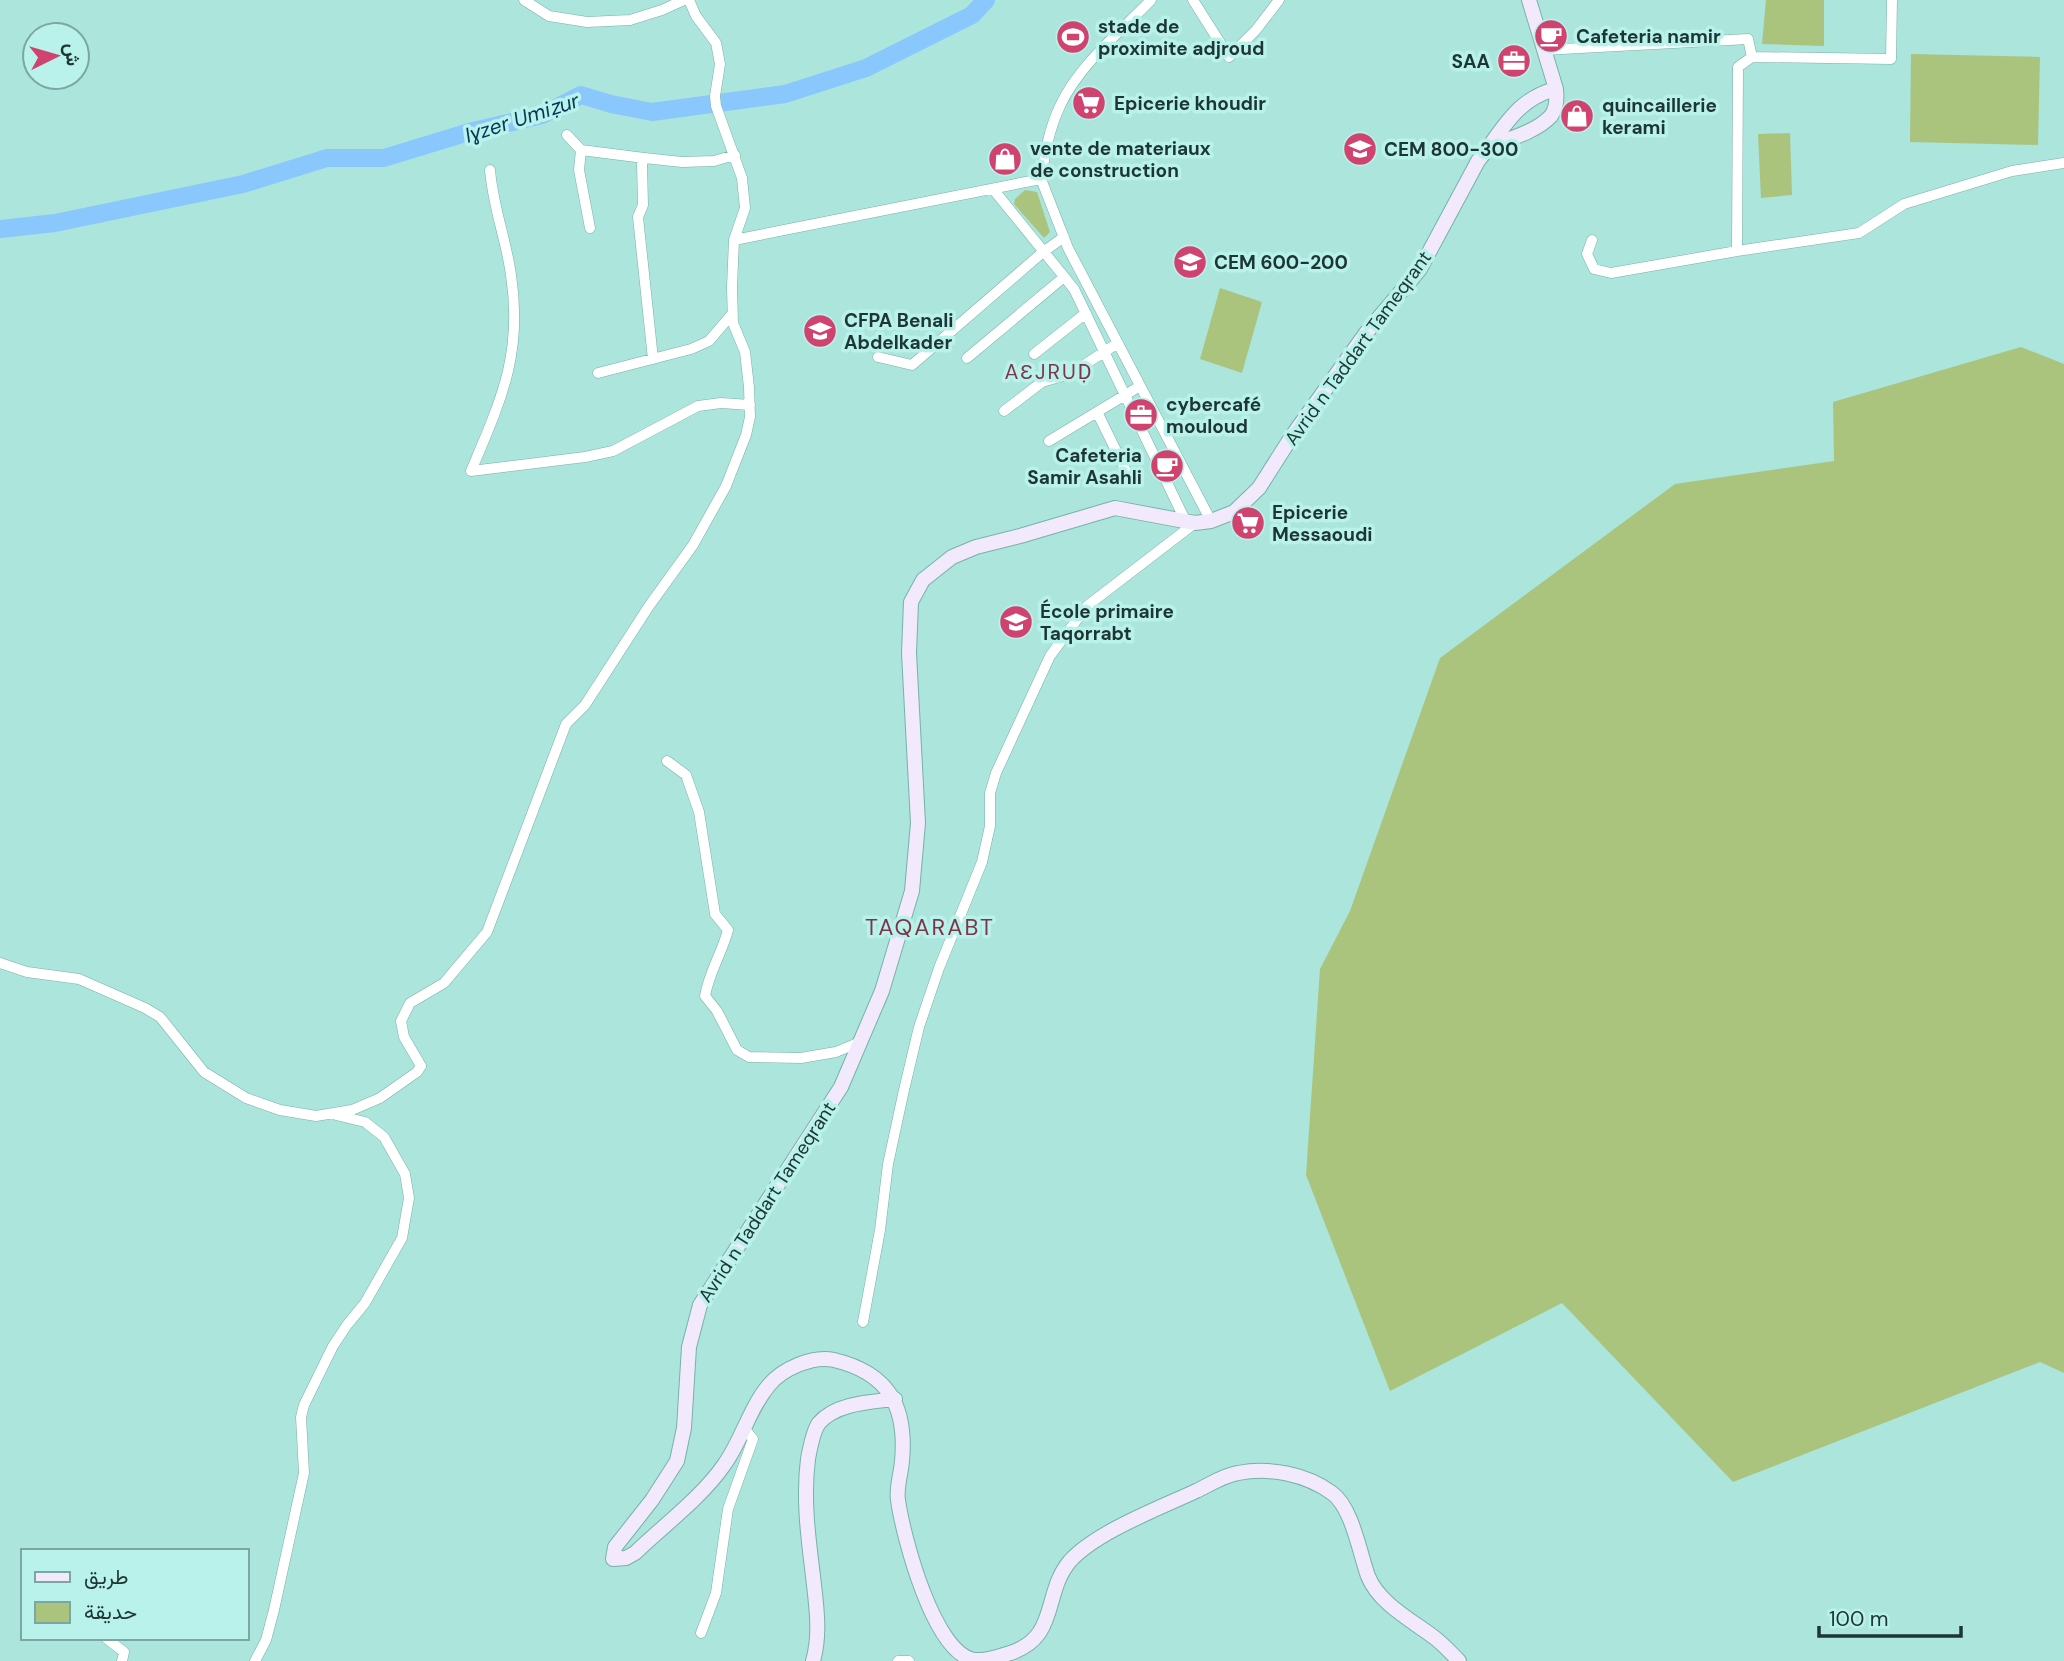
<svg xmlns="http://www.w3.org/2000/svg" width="2064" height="1661" font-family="'DM Sans',Vazirmatn,sans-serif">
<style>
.green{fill:#aac47d}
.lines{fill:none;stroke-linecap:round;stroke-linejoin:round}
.river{stroke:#8ac7fc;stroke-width:18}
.street-casing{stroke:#78b1a9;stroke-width:11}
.secondary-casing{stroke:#78b1a9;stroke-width:16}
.street{stroke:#fff;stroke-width:10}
.secondary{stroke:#f2e9fd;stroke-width:14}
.labels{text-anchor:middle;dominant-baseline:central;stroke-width:7;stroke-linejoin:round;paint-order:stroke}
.poi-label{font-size:19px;font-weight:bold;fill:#1e3633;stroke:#b8f2ea;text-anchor:start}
.street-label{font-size:19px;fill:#1e3633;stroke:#b8f2ea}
.water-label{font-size:21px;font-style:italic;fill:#063758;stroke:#b8f2ea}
.neighbourhood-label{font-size:21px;letter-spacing:2px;fill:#7d3649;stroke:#b8f2ea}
.quarter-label{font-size:23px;letter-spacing:2px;fill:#7d3649;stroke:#b8f2ea}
</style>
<rect width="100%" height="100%" fill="#abe5dc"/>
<path class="green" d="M1766,0H1824V46L1762,44Z
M1911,54L2040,57L2038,145L1910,142Z
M1790,133L1792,195L1761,198L1758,134Z
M1025,190L1037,192L1050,232L1044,238L1014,204L1015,199Z
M1220,288L1262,302L1242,373L1200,359Z
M2021,347L2064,364V1373L2040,1362L1733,1482L1562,1303L1390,1391L1306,1175L1320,969L1350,911L1440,658L1675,484L1834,461L1833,402Z"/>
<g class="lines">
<path class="river" d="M0,229L55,223L243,184L327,158H384L469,132L542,115L581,95L611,104L652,112L785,94L866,68L972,15L986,0"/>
<g class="street-casing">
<path id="street" d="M524,0L549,16L587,22L630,20L662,10L684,0
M1193,0L1229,57L1256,30L1279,0
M1543,50L1748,39L1752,57
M567,135L581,150L644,158L682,162L714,161L735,155
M581,150L579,170L590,228
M644,158L642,164L643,205L638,217L653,359
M490,170C493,207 506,239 511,275C523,354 501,400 471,471L585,457L613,451L698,406L721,403L750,405
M1041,179L1068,248L1211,521
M1041,179C1045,153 1049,129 1060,106C1078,66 1121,31 1151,0
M993,189L1074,289L1185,520
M734,240L1041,179
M1592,240L1587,254L1594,269L1611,273L1737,251L1859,233L1904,204L2012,171L2064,163
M1737,251L1738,67L1752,57L1891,59L1892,0
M1034,354L1086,313
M878,357L912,365L1043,252L1064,237
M967,358L1064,277
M598,373L691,349L709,341L732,314
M1004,411L1042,382L1070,374L1118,343
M1097,412L1131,481
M1049,441L1140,386
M667,761L686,775L699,812L715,914L728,930C722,953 709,972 705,996L717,1011L737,1050L749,1057L801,1058L836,1052L860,1042
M0,963L27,972L79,979L145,1008L160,1017L204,1072L246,1098L280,1110L316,1116L352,1110L380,1098L417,1072L421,1066L404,1037L401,1021L410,1003L444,983L487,932L566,724L585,705L649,606L693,545L726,486L746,435L750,417L749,387L745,352L733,323L732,287L734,240L745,208L742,178L716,106L715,96L720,64L716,43L696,16L689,0
M863,1322L880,1230L888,1164L904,1090L919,1027L939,968L982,862L990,826V793L996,773L1050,656L1087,606L1195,523
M701,1633L716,1593L728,1509L753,1439L743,1427
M106,1638L124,1652L122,1661
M255,1661L266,1640L274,1610L304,1473L301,1417L304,1405L333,1346L347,1325L365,1303L402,1238L409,1198L405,1174L384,1137L365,1122L336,1115
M898,1661H909"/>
</g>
<g class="secondary-casing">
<path id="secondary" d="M1490,146C1509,139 1536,132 1551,116C1557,108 1557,98 1556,89L1529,0
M813,1661C821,1633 816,1604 813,1576C808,1536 803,1498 808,1459C810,1448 813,1431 819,1423C836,1403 871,1402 895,1399
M1459,1661C1451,1653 1444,1645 1435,1638C1413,1621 1379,1604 1368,1576C1360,1554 1352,1507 1332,1493C1306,1474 1270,1467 1238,1473C1224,1475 1209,1485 1196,1491C1160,1508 1096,1532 1070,1561C1042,1594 1060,1639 1007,1654C996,1657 986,1661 975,1660C934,1655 903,1536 898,1500C896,1488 901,1474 902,1461C907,1407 889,1373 834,1360C813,1355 782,1369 769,1385C749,1409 742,1440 724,1465C701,1498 664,1525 635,1553L626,1558L613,1559L615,1547L652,1500L677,1461L684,1428L689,1347L700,1305L841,1087L882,991L912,891L918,823L909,653L911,602L923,580L952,557L976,547L1020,536L1115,508L1195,523L1211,521L1234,512L1259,488L1292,436L1366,333L1420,269L1478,161C1502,132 1515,99 1556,89"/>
</g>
<use href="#street" class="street"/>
<use href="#secondary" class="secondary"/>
</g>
<defs>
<g id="cafe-disc" transform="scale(1.75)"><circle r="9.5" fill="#d0436f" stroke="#b8f2ea"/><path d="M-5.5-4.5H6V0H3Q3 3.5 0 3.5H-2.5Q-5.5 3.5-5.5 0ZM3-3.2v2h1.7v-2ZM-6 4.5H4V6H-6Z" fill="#fff"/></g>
<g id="stadium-disc" transform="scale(1.75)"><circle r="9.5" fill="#d0436f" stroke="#b8f2ea"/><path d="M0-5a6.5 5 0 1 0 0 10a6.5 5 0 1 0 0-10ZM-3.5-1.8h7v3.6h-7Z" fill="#fff"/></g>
<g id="office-disc" transform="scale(1.75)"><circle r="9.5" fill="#d0436f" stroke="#b8f2ea"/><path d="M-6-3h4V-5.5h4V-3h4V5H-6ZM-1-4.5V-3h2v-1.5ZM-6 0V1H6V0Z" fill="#fff"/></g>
<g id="supermarket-disc" transform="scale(1.75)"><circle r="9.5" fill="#d0436f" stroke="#b8f2ea"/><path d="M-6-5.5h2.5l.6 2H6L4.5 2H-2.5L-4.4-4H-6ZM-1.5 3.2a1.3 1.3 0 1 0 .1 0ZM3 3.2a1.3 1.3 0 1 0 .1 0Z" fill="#fff"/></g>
<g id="shop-disc" transform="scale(1.75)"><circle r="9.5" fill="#d0436f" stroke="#b8f2ea"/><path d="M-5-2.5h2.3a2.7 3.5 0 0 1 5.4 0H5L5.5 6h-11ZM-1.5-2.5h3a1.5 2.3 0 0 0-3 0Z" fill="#fff"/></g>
<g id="school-disc" transform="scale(1.75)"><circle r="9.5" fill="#d0436f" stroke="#b8f2ea"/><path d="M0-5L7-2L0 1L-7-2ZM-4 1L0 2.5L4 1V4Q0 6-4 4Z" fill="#fff"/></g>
<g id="university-disc" transform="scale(1.75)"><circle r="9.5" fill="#d0436f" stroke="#b8f2ea"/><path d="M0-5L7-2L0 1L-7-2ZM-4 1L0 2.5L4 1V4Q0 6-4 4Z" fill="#fff"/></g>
</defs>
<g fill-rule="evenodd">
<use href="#cafe-disc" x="1551" y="36"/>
<use href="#stadium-disc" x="1073" y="37"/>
<use href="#office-disc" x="1514" y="61"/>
<use href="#supermarket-disc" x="1089" y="103"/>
<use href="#shop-disc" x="1577" y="116"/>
<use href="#school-disc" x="1360" y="149"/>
<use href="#shop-disc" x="1005" y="159"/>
<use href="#school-disc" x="1190" y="262"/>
<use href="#university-disc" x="820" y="331"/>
<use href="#office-disc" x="1141" y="415"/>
<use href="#cafe-disc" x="1167" y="466"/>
<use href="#supermarket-disc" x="1248" y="523"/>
<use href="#school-disc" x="1016" y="622"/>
</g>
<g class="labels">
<g class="poi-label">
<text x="1098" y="26">stade de<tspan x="1098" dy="22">proximite adjroud</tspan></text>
<text x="1576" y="36">Cafeteria namir</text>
<text x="1490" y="61" text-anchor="end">SAA</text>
<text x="1114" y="103">Epicerie khoudir</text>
<text x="1602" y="105">quincaillerie<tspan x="1602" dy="22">kerami</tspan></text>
<text x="1030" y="148">vente de materiaux<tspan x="1030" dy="22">de construction</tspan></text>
<text x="1384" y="149">CEM 800-300</text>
<text x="1214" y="262">CEM 600-200</text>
<text x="844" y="320">CFPA Benali<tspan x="844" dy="22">Abdelkader</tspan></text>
<text x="1166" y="404">cybercafé<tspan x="1166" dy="22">mouloud</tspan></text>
<text x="1142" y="455" text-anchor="end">Cafeteria<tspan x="1142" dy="22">Samir Asahli</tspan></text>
<text x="1272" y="512">Epicerie<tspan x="1272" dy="22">Messaoudi</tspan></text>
<text x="1040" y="611">École primaire<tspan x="1040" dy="22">Taqorrabt</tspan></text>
</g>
<g class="street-label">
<text transform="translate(1358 348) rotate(-54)">Avrid n Taddart Tameqrant</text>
<text transform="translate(767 1202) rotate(-57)">Avrid n Taddart Tameqrant</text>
</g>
<g class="water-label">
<text transform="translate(522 118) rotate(-18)">Iɣzer Umiẓur</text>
</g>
<g class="neighbourhood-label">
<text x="1049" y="372">AƐJRUḌ</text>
</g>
<g class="quarter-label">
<text x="930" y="927">TAQARABT</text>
</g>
</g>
<rect x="21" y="1549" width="228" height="91" fill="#b8f2ea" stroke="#7aa7a1" stroke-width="2"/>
<rect x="35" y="1572" width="35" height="10" fill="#f2e9fd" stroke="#7aa7a1" stroke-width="2"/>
<text x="84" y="1584" font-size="21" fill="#1e3633">طريق</text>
<rect x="35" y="1602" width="35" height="21" fill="#aac47d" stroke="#7aa7a1" stroke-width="2"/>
<text x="84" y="1619" font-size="21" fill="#1e3633">حديقة</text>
<g transform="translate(56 56) rotate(85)"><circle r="33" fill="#b8f2ea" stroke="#7aa7a1" stroke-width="2"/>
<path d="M0-5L12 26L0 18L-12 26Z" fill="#d0436f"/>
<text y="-10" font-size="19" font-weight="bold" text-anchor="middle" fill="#1e3633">ش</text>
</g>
<path d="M1819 1626v10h142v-10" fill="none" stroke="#1e3633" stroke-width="3.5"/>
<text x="1829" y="1626" font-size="21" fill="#1e3633" stroke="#b8f2ea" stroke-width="5" paint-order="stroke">100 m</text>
</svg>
